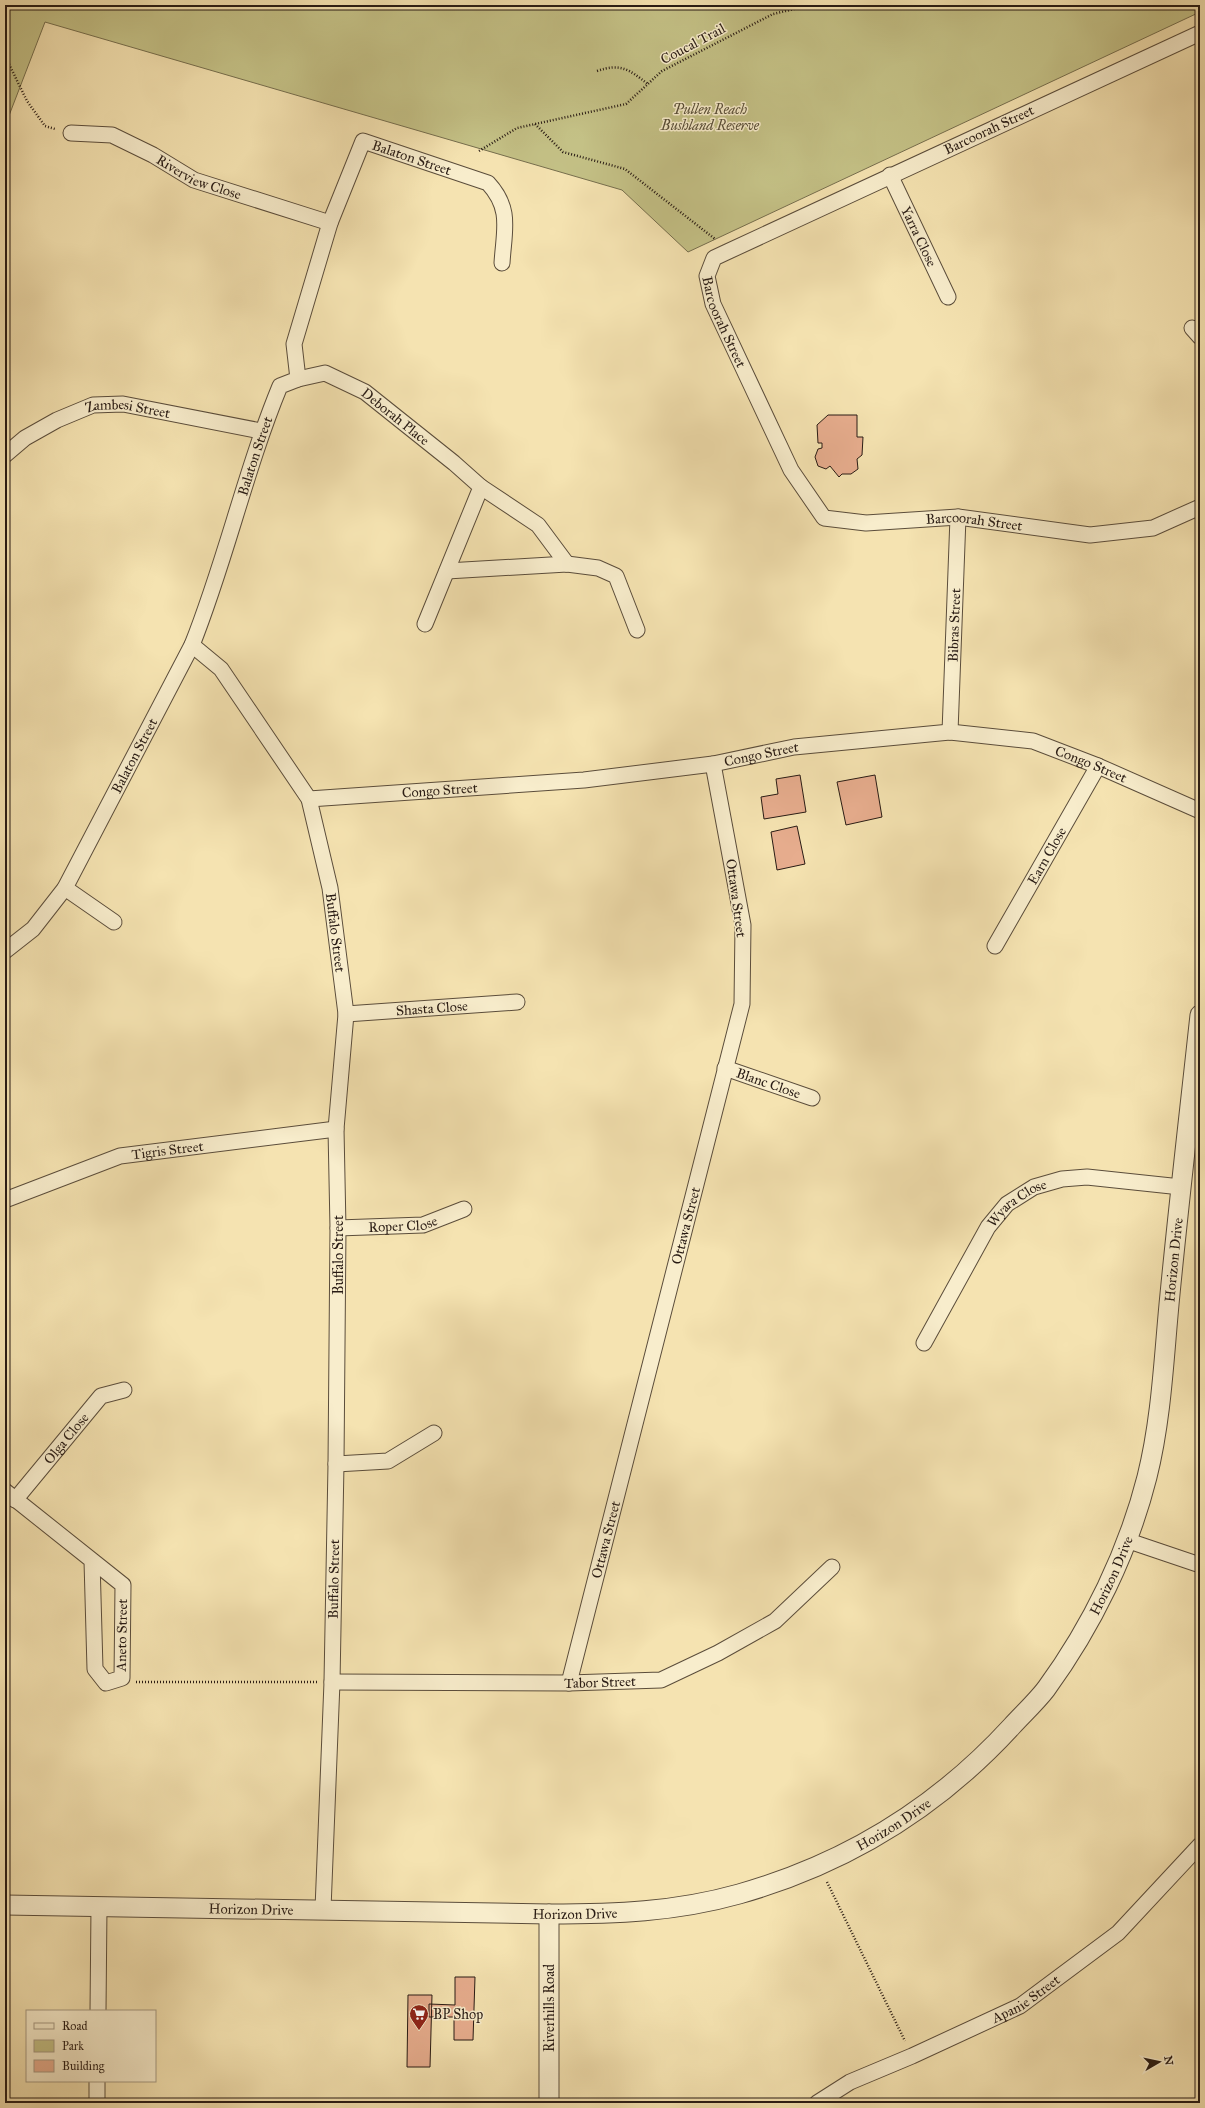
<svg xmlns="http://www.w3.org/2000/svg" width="1205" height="2108" font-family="'IM FELL Great Primer',serif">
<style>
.green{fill:#c4c186;stroke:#766e4d}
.building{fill:#e7ad8e;stroke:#281b14}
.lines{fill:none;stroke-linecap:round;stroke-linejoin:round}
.minor-casing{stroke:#5b4d3b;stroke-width:17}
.tertiary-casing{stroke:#5b4d3b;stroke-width:21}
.path{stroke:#281b14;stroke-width:2.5;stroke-dasharray:1 2;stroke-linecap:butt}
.minor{stroke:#f8edcc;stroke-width:15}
.tertiary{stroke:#f8edcc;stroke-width:19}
.labels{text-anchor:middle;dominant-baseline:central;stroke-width:3;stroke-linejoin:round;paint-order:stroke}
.street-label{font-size:14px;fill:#281b14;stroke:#f8edcc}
.park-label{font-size:14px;font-style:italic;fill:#574d36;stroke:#f8edcc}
.poi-label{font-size:14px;fill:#281b14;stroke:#f8edcc;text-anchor:start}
</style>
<rect width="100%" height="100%" fill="#f5e3b1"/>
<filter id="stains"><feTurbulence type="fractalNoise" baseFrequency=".005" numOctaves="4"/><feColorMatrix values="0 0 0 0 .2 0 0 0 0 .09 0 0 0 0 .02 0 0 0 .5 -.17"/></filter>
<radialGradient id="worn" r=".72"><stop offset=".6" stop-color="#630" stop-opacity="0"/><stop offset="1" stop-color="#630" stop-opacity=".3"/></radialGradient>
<path class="green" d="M5,5H1200V12L688,252L622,190L45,22L5,126Z"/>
<path class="building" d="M828,415H857V437H863L862,455L857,459L858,469L851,474H842L839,477L830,466L826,469L818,466L815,457L818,449L822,448V443H818L817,425Z
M800,775L806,812L764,819L761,797L778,794L776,779Z
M875,775L882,817L846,825L837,782Z
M797,826L805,864L777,870L771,832Z
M455,1977H475L473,2040H454V2017H429V2004L455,2005Z
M408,1995H432L430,2067H407Z"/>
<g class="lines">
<g class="minor-casing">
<g id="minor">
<path id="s1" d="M1200,33L729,251L714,258L707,276L713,304L791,470L824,518L866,523L958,517L1090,535L1153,528L1200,507"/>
<path id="s2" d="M71,133L112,135L153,155L194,180L330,223"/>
<path id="s3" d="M890,175L948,297"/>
<path d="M1192,328L1200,337"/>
<path id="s4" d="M298,379L325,373L365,392L454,463L481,487L425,624"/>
<path id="s5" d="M5,455L25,438L57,420L93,405L123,404L261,431"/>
<path d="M481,487L538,525L567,564"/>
<path d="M447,571L567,564L598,568L616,576L637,630"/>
<path id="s6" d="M192,645L221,669L309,799L330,888L346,1014L336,1129L338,1228L336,1464L332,1682L323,1909"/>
<path id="s7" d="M950,732L958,517"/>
<path id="s8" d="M309,799L584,780L713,764L794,747L950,732L1033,741L1098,766L1200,811"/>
<path d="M65,888L114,922"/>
<path id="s9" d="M995,946L1098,766"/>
<path id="s10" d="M5,951L33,929L65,888L192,645C226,560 245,471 280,386L298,379L294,344L330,223L363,141L488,183C512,209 504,230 502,263"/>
<path id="s11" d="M346,1014L517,1002"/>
<path id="s12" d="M725,1068L812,1098"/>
<path id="s13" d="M5,1200L120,1156L336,1129"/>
<path id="s14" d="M338,1228L423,1225L464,1209"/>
<path id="s15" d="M924,1343L988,1227L1007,1204L1034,1187L1062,1179L1087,1177L1181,1187"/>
<path d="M336,1464L388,1461L434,1433"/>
<path d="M5,1491L123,1585L122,1678L106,1683L95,1669L92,1561"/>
<path id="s16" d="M15,1500L101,1396L124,1390"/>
<path d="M1126,1540L1200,1565"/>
<path id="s17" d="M332,1682L569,1683L661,1680L718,1653L775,1621L832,1567"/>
<path id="s18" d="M569,1683L742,1004L743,925L713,764"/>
<path d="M98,2011L99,1907"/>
<path d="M97,2103V2081"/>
<path id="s19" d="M817,2103L850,2082L912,2056L1020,2006L1118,1933L1200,1845"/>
</g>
</g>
<g class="tertiary-casing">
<g id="tertiary">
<path id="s20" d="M5,1905L549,1914C615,1914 675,1912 739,1894C845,1864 937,1808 1012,1726C1023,1714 1036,1702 1046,1689C1092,1626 1128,1552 1147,1477C1162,1417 1164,1354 1170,1294C1179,1201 1190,1108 1200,1015"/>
<path d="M549,2103V1914"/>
</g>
</g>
<path class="path" d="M5,56L27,101L45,126L55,129
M597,71C621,63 628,69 648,84
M535,124L563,152L625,169L715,239
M479,151L517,128L626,104L662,71L773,14L811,5
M136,1682H317
M827,1882L905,2041"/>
<use href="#minor" class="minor"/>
<use href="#tertiary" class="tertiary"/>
</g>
<defs>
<g id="supermarket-pin" transform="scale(1)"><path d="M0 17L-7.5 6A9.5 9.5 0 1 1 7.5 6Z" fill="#8f2418" stroke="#f8edcc"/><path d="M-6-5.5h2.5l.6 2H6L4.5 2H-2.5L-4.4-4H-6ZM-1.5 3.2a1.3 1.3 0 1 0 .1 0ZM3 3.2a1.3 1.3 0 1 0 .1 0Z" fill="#fff"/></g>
</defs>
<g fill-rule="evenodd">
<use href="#supermarket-pin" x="419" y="2014"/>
</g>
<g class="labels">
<g class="street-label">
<text transform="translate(693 44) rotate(-28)">Coucal Trail</text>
<text transform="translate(989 130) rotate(-25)">Barcoorah Street</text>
<text stroke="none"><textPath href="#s10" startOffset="956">Balaton Street</textPath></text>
<text stroke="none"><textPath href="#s2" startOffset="138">Riverview Close</textPath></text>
<text stroke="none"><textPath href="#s3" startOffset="68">Yarra Close</textPath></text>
<text stroke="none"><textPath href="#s1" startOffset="604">Barcoorah Street</textPath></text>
<text stroke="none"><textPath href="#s5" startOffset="137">Zambesi Street</textPath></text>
<text stroke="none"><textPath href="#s4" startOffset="111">Deborah Place</textPath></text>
<text stroke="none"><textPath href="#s10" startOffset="561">Balaton Street</textPath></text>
<text stroke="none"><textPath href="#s1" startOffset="976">Barcoorah Street</textPath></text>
<text stroke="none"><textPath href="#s7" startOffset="107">Bibras Street</textPath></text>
<text stroke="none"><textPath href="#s8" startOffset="455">Congo Street</textPath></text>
<text stroke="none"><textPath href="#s10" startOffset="237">Balaton Street</textPath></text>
<text stroke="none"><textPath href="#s8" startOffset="791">Congo Street</textPath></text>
<text stroke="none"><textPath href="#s8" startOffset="131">Congo Street</textPath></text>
<text stroke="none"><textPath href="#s9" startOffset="104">Earn Close</textPath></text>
<text transform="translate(736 898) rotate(82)">Ottawa Street</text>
<text stroke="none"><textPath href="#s6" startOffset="331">Buffalo Street</textPath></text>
<text stroke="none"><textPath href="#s11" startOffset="86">Shasta Close</textPath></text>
<text stroke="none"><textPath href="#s12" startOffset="46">Blanc Close</textPath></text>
<text stroke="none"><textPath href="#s13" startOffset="171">Tigris Street</textPath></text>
<text stroke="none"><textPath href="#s15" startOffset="171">Wyara Close</textPath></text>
<text stroke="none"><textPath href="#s14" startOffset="65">Roper Close</textPath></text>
<text stroke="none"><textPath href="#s18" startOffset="472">Ottawa Street</textPath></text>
<text transform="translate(338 1255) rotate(-90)">Buffalo Street</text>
<text stroke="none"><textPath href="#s20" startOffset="1566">Horizon Drive</textPath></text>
<text stroke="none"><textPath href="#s16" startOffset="80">Olga Close</textPath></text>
<text stroke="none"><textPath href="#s18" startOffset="148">Ottawa Street</textPath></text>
<text stroke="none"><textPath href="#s20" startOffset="1242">Horizon Drive</textPath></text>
<text transform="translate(334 1579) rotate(-89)">Buffalo Street</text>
<text transform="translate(122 1635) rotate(-89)">Aneto Street</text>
<text stroke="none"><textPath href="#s17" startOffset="268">Tabor Street</textPath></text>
<text stroke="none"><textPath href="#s20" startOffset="906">Horizon Drive</textPath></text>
<text stroke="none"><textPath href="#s20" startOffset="246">Horizon Drive</textPath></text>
<text stroke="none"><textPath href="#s20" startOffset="570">Horizon Drive</textPath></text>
<text stroke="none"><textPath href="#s19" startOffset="234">Apanie Street</textPath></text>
<text transform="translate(549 2008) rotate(-90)">Riverhills Road</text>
</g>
<g class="park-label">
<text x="710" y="109">Pullen Reach<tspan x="710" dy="16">Bushland Reserve</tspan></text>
</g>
<g class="poi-label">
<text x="433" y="2014">BP Shop</text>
</g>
</g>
<rect width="1205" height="2108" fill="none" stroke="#f5e3b1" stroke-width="20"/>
<rect x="6" y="6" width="1193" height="2096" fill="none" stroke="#281b14" stroke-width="2"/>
<rect x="10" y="10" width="1185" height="2088" fill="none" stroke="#281b14"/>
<rect x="26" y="2010" width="130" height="72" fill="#f8edcc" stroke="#a59982"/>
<rect x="34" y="2023" width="20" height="6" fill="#f8edcc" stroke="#a59982"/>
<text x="62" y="2030" font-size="12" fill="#281b14">Road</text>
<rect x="34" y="2040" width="20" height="12" fill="#c4c186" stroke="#a59982"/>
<text x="62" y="2050" font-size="12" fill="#281b14">Park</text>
<rect x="34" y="2060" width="20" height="12" fill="#e7ad8e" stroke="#a59982"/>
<text x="62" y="2070" font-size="12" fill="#281b14">Building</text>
<g transform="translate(1159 2062) rotate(81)" stroke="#f8edcc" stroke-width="3" paint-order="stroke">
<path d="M0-3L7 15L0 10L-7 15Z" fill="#281b14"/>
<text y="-6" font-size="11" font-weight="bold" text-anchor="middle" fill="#281b14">N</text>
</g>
<rect width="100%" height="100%" filter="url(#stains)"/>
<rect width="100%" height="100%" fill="url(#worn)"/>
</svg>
